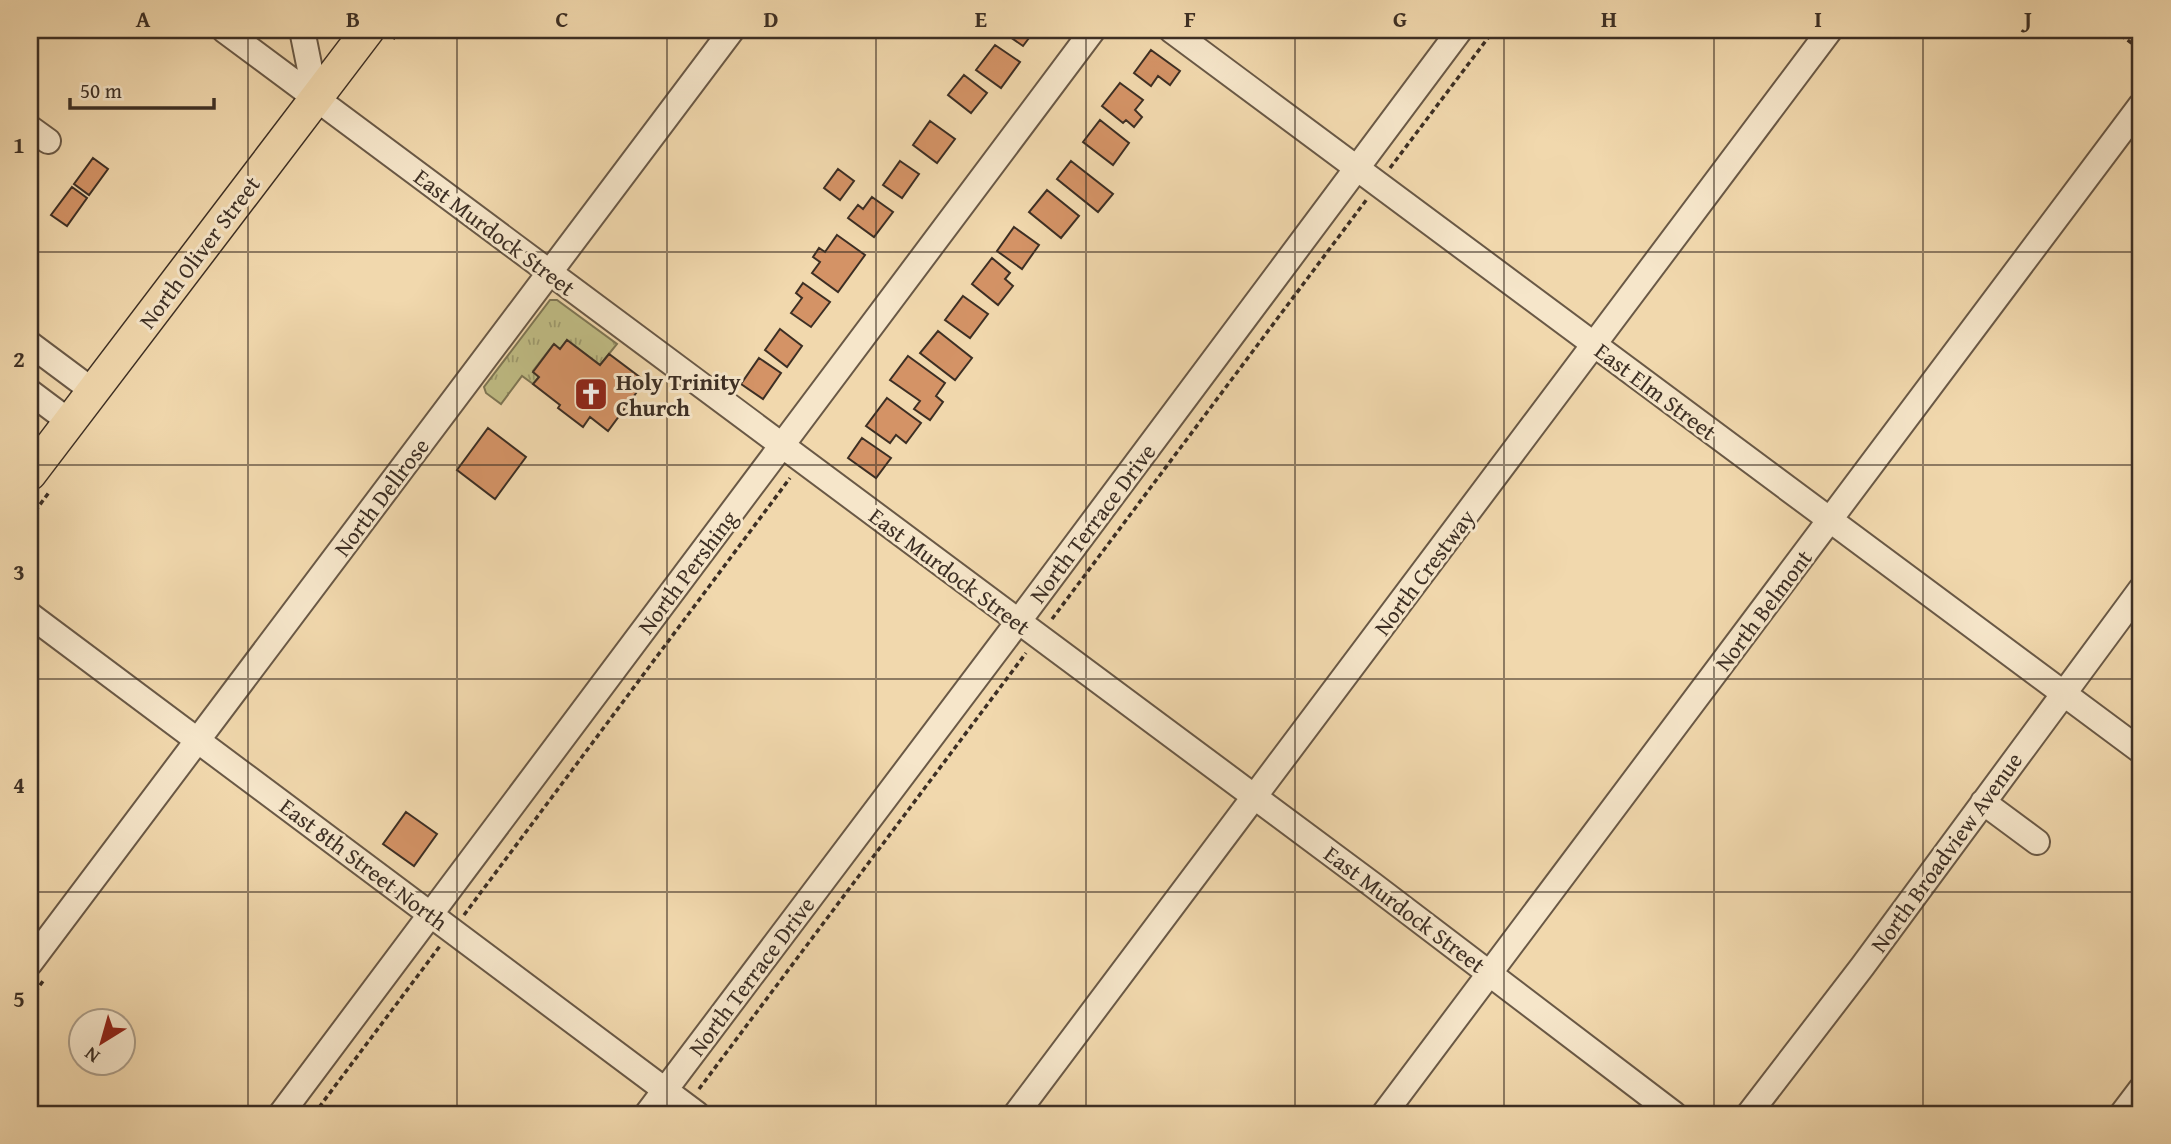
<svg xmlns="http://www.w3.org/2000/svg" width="2171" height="1144" font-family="'Gentium Book Plus',serif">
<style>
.grass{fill:url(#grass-tufts);stroke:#7e7654;stroke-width:2}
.building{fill:#d49366;stroke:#3d2f24;stroke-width:2}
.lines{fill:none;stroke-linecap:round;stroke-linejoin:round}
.minor-casing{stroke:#6a5946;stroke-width:28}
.major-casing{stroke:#3d2f24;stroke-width:35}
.path{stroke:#3d2f24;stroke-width:3.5;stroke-dasharray:5 3.5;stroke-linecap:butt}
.minor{stroke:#f6e6ca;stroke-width:24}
.major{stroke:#f1d8ad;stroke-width:32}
.grid{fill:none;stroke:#3d2f24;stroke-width:2;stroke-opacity:0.55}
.labels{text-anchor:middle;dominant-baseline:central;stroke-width:6;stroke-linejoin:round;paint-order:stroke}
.street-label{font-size:23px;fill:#3d2f24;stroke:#f6e6ca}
.poi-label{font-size:23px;font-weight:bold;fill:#3d2f24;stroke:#f6e6ca;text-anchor:start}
.neatline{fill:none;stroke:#3d2f24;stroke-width:2.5}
.grid-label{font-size:23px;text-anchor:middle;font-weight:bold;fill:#3d2f24}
</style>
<defs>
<pattern id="grass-tufts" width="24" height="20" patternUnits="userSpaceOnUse" patternTransform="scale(1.75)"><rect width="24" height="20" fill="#c0bd85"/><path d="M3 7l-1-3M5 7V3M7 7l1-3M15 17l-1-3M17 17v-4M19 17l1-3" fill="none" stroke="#9d9a6d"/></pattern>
</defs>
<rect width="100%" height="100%" fill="#f1d8ad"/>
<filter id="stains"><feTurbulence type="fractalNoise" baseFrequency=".00286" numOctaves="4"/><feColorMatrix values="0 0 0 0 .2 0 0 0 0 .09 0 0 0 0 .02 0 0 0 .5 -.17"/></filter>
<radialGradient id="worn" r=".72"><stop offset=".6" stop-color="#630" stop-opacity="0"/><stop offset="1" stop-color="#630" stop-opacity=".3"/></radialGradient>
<path class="grass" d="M550,300H557L617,344L600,365L567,340L560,349L553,345L533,371L539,377L533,384L522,376L501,404L486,393L484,387Z"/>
<path class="building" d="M1000,30H1035L1023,46Z
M995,45L1020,62L1001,88L976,70Z
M1151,50L1180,71L1170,85L1158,76L1151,86L1134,73Z
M964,75L987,93L971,113L948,95Z
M1120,83L1143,100L1135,110L1142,117L1134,127L1126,120L1123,123L1102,106Z
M1100,120L1129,143L1113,165L1083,142Z
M930,121L955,139L937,163L913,145Z
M93,158L108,169L89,195L74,184Z
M900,161L919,174L902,198L883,185Z
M1071,161L1113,194L1098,212L1057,179Z
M838,169L854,181L840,200L824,188Z
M72,187L87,198L67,226L51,215Z
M1047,190L1079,216L1061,238L1029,212Z
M872,197L893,212L874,237L848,218L858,205L863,209Z
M1014,227L1039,245L1022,269L997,251Z
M837,235L865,255L838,292L812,273L820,262L813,257L819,248L825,252Z
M992,258L1010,273L1005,279L1013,286L998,305L972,284Z
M803,283L830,302L811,327L791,313L802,298L796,293Z
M963,296L988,314L970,338L945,320Z
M780,329L802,346L787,367L765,350Z
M938,331L972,358L955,380L920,353Z
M567,340L600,365L609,354L645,381L608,431L590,417L583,427L558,408L560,405L533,384L539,377L533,372L554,344L560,349Z
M908,356L945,383L936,396L943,402L930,420L914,409L920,401L890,380Z
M759,358L781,373L763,399L741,384Z
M887,398L921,423L906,443L896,435L890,443L866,426Z
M488,428L526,457L495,499L457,470Z
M862,438L891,458L876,478L848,458Z
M406,812L437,834L414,866L383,844Z"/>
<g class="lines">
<g class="minor-casing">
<path id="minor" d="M224,30L1373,885L1674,1114
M302,30L316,99
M1171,30L2141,751
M30,128L48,141
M30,344L93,391
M30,392L70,422
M30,615L697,1114
M1983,802L2037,842
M30,963L732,30
M281,1114L1093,30
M647,1114L1018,622L1460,30
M1016,1114L1830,30
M1384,1114L2141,105
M1749,1114L1862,967L2141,589
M2122,1114L2141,1089"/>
</g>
<g class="major-casing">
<path id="major" d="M30,474L368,30"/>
</g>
<path class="path" d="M2114,30L2141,50
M393,39L399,30
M1390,168L1494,30
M30,518L50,491
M1052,619L1367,199
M464,915L790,478
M30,999L43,981
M699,1089L1026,653
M255,1114L260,1106
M314,1114L440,946"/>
<use href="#minor" class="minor"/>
<use href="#major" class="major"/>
</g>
<path class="grid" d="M248,30V1114M457,30V1114M667,30V1114M876,30V1114M1086,30V1114M1295,30V1114M1504,30V1114M1714,30V1114M1923,30V1114M30,252H2141M30,465H2141M30,679H2141M30,892H2141"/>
<defs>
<g id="church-square" transform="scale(1.75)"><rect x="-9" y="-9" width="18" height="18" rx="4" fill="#8f2418" stroke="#f6e6ca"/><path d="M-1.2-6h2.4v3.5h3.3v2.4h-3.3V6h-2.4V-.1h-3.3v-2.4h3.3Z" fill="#fff"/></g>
</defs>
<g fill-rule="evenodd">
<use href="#church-square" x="591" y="394"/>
</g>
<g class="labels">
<g class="street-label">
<text transform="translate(495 232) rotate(37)">East Murdock Street</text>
<text transform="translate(199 252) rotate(-53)">North Oliver Street</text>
<text transform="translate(1656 391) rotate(37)">East Elm Street</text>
<text transform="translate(381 497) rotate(-53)">North Dellrose</text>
<text transform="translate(1092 523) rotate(-53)">North Terrace Drive</text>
<text transform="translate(950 571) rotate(37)">East Murdock Street</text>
<text transform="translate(687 572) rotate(-53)">North Pershing</text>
<text transform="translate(1424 572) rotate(-53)">North Crestway</text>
<text transform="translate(1763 610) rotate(-53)">North Belmont</text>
<text transform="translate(1946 852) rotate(-54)">North Broadview Avenue</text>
<text transform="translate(364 864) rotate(37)">East 8th Street North</text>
<text transform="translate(1405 909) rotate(37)">East Murdock Street</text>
<text transform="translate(751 976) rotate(-53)">North Terrace Drive</text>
</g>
<g class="poi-label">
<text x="616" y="381">Holy Trinity<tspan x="616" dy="26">Church</tspan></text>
</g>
</g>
<rect width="2171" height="1144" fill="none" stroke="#f1d8ad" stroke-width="77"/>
<g transform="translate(102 1042) rotate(217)"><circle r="33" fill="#f6e6ca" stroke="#ac9d88" stroke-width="2"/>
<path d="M0-5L12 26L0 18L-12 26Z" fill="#8f2418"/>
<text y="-10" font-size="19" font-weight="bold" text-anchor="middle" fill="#3d2f24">N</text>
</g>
<path d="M70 98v10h144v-10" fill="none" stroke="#3d2f24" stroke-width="3.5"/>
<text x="80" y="98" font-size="21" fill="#3d2f24" stroke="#f6e6ca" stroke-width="5" paint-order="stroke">50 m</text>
<rect x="38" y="38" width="2094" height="1068" class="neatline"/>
<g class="grid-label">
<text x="143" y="27">A</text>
<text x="353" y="27">B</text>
<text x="562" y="27">C</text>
<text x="771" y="27">D</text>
<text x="981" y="27">E</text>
<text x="1190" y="27">F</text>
<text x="1400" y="27">G</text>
<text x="1609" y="27">H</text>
<text x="1818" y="27">I</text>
<text x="2028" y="27">J</text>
<text x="19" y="153">1</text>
<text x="19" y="367">2</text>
<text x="19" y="580">3</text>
<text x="19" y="793">4</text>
<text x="19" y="1007">5</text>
</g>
<rect width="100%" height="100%" filter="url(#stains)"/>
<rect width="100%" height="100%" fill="url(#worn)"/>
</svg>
